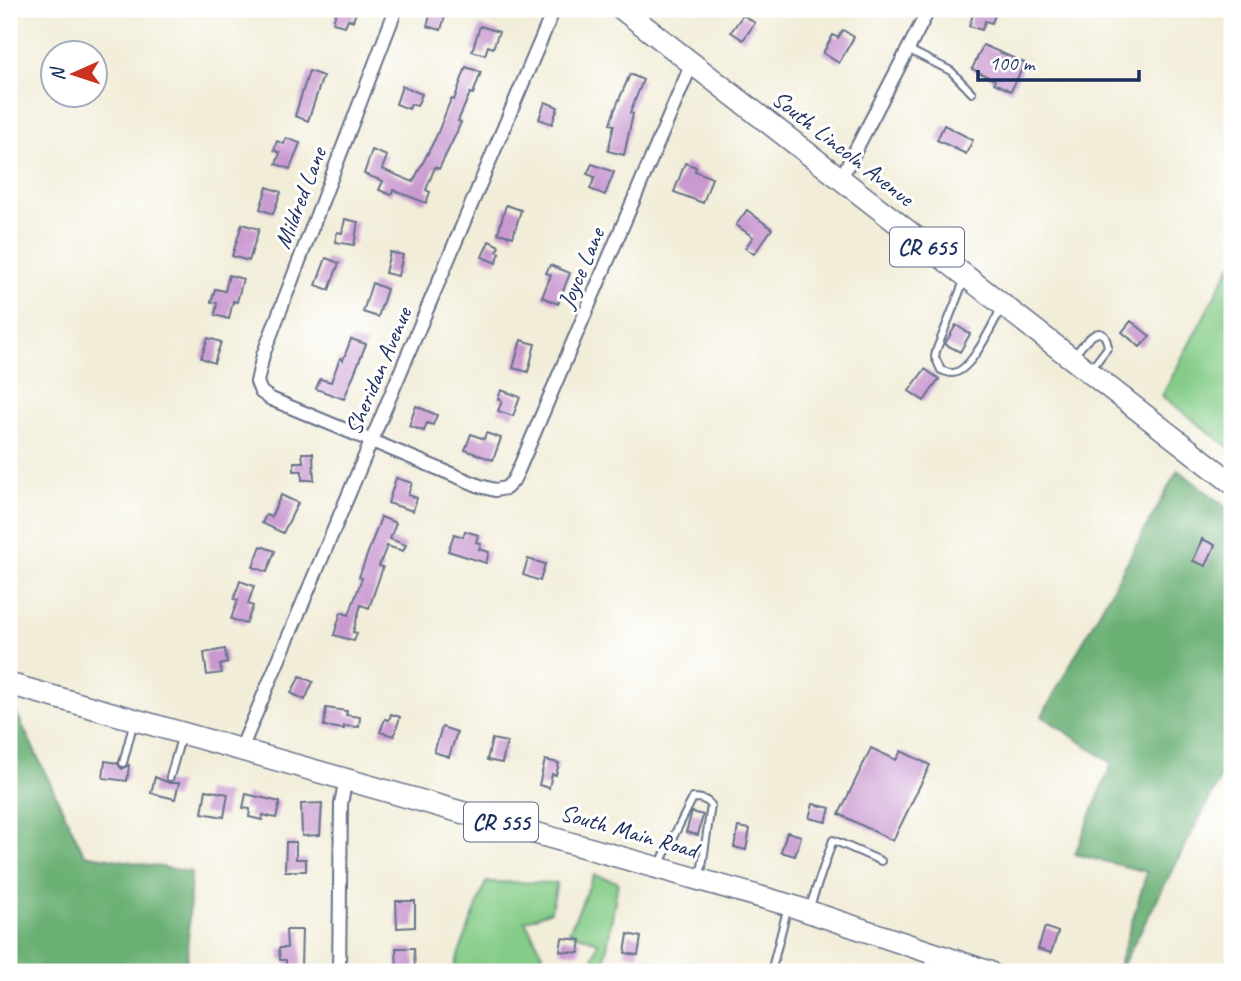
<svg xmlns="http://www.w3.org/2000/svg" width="1241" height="981" font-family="Caveat,sans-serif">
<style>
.green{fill:#84cc87;stroke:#507e72;stroke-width:2}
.forest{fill:#6bb074;stroke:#437069;stroke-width:2}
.building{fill:#c999d0}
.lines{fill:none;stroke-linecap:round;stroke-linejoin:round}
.lane-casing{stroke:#667289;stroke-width:10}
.street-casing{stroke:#667289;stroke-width:16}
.primary-casing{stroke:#667289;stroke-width:24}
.lane{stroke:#fff;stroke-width:6}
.street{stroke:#fff;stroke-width:12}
.primary{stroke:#fff;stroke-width:21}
.labels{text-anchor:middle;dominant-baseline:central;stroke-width:6;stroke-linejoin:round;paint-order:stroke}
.shield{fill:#fff;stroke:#5f6d8e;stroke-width:2}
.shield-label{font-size:23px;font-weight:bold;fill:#1b2f5e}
.street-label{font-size:24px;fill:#1b2f5e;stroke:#fff}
</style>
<rect width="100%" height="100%" fill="#fff"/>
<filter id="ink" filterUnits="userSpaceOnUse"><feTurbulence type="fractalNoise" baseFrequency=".0143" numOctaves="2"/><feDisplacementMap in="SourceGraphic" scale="14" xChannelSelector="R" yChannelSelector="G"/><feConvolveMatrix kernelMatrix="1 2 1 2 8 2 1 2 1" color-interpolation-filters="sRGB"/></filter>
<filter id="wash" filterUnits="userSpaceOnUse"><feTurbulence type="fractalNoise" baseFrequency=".00686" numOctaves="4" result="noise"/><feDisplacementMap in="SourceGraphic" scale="28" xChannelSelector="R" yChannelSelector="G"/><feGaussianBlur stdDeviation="1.57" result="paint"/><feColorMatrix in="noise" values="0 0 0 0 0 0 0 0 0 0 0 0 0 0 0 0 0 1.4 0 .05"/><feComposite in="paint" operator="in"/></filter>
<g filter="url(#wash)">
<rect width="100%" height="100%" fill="#f2edd8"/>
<path class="green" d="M1232,263V450L1162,396Z
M594,875L618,882L603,972H589L598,942L569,932Z
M486,882L557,883L551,911L525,921L543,954L539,972H452Z"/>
<path class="forest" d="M1178,470L1232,512V781L1221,777L1119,972H1117L1147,872L1075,854L1112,763L1042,716Z
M9,708L15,710L84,854L191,872L187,962L162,969L163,972H9Z"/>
<g id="blocks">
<path class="building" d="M337,9H357L353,21L348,19L345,26L333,23Z
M432,9H447L441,30L427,26Z
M975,9H997L992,23L985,21L982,30L969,26Z
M743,15L755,23L743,40L731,32Z
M480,26L499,32L493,48L488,46L485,55L472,51Z
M843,30L854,37L839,63L823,53L833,35L838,38Z
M983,45L1025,63L1011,91L994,83L995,80L972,69Z
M466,67L481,72L473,94L470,93L458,121L461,122L455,136L439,169L435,167L426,190L430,192L426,203L393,190L391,195L379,190L383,181L364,174L372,150L387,156L382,169L413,182L436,137L451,99L454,100Z
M309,71L323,76L308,121L295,116Z
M630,74L643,80L630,113L633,114L624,155L608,151L614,125L610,124L615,109Z
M402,86L422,94L417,106L411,104L409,109L396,104Z
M545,102L558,107L552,124L539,119Z
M944,125L973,140L966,154L937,140Z
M286,138L300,143L290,169L276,164L280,153L274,150L277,141L284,144Z
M685,163L696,167L695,171L712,178L703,203L674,192Z
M592,164L614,172L605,195L590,189L595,177L587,174Z
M267,187L281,192L273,214L260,209Z
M506,205L521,210L513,237L498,233Z
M747,210L772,229L754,254L745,248L753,237L736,225Z
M345,219L358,222L354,245L335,242L337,232L342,233Z
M242,224L259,229L249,261L232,256Z
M489,241L499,246L497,251L500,253L496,263L482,257Z
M390,252L403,255L398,276L385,273Z
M326,258L339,263L329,290L316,285Z
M550,265L570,273L558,304L542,297L551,275L546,273Z
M229,275L243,279L237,302L233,301L229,319L215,315L217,303L211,302L215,289L225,291Z
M372,283L387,289L378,317L363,312Z
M1131,321L1150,336L1140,347L1122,332Z
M956,325L970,334L960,352L945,344Z
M208,338L221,342L214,363L201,358Z
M351,339L366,344L344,399L316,389L320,379L331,382L340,358L343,360Z
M521,340L535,344L528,372L513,368Z
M925,369L939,379L924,401L909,391Z
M501,390L520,397L513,416L498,411L502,401L498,399Z
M416,406L437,415L433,425L427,423L424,431L409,426Z
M486,433L501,438L493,460L465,450L471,434L484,439Z
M302,453H313L314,480H302V471H294V462H303Z
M396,478L412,483L408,495L417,498L413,511L388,503Z
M281,495L298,503L283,533L262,523L266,515L271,517Z
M381,517L396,523L390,539L406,545L403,551L387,546L379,566L383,567L369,608L361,605L353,632L357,633L354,641L334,635L341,612L349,615L362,578L359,577Z
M465,531L478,535L476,542L481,544L479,549L489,552L486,563L448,551L454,534L463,537Z
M1202,539L1215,545L1206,566L1193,561Z
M261,546L275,551L267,572L253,567Z
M528,559L545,564L540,581L523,575Z
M240,581L254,586L248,604L253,606L246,624L231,619L238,600L234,599Z
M225,649L227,663L220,665L222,673L207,675L204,653Z
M300,676L313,682L305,700L291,693Z
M326,708L347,711L346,715L360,717L359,727L344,726V729L324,726Z
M391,714L400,717L394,736L380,732L385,719L389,720Z
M442,727L457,732L449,757L434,752Z
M492,739L507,742L502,763L487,760Z
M871,748L896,760L901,751L930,765L893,841L839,814Z
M545,760L559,763L556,775L552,774L549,788L539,785Z
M105,761L117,763L122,769L129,765L127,781L103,778Z
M155,777L169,783H179L175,799L151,793Z
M206,790L228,794L224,817L202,813Z
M246,794L280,802L276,818L263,815L262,820L249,817L250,809L243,808Z
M322,803L320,835L302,836L301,804Z
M813,804L830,808L826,822L809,818Z
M692,812L703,815L698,835L686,832Z
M738,827L750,829L746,850L734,847Z
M787,832L801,836L795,856L781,852Z
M286,842H296V859H306V871H285Z
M396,901H415V927L397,928Z
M1045,927L1058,932L1051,953L1038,949Z
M286,930H302L301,966H286V960H280L279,948H287Z
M628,934L641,937L638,955L625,953Z
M562,938L581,940L579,953L560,951Z
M396,948H414L415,972H397Z"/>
</g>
</g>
<g filter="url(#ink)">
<use href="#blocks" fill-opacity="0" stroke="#667289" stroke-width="2"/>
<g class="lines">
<g class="lane-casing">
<path id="lane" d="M907,49L951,71L972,93
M964,281L936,351L935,357L941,370C944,371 948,373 952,373C971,373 993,323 1002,307
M1073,357C1081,347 1103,315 1108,347L1092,368
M123,763L133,725
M170,777L181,738
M659,865L693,798C700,798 707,799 711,805L702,867L698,874
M809,909L833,840L881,861
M771,972L787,910
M928,972L930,957"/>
</g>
<g class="street-casing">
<path id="street" d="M396,9L263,355L257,382L261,392L271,399L480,486L495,490L506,488L513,481L518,471L692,63
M840,180L929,9
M241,749L554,9
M339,972L341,804L346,778"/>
</g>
<g class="primary-casing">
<path id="primary" d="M622,9L1232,483
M9,684L789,905L989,972"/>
</g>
<use href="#lane" class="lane"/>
<use href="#street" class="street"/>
<use href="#primary" class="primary"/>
</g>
</g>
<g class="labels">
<g class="shield">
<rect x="890" y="227.5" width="74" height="39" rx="5"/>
<rect x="464" y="802.5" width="74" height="39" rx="5"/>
</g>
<g class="shield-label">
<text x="927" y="247">CR 655</text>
<text x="501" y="822">CR 555</text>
</g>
<g class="street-label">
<text transform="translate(843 148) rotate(38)">South Lincoln Avenue</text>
<text transform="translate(300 198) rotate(-69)">Mildred Lane</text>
<text transform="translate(581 268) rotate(-67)">Joyce Lane</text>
<text transform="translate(378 371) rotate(-67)">Sheridan Avenue</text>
<text transform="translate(629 831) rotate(16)">South Main Road</text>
</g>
</g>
<rect width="1241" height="981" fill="none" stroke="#fff" stroke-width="35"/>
<g transform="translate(74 74) rotate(267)"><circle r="33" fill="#ffffff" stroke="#a4acbf" stroke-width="2"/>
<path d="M0-5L12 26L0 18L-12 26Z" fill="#c8321e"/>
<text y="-10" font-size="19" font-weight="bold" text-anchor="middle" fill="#1b2f5e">N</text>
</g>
<path d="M978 70v10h161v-10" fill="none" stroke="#1b2f5e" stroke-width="3.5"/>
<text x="989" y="70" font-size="21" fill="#1b2f5e" stroke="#ffffff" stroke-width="5" paint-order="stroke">100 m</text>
</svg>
